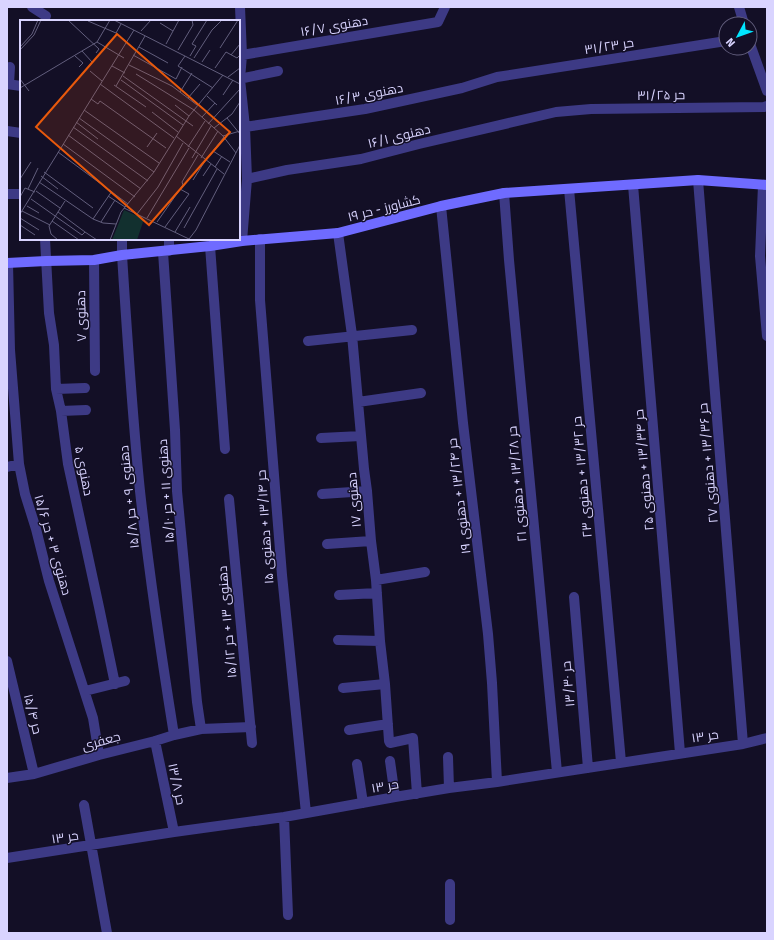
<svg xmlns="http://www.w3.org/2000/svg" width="774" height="940" font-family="'Fira Sans',Cairo,sans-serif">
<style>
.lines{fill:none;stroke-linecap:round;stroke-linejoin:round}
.street{stroke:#3d3a85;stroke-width:10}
.secondary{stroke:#6f6bff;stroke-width:10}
.labels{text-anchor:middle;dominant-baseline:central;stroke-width:3;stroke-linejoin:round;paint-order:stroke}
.street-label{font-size:13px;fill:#d9d4ff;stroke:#130f26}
.inset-road{fill:none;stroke:#625e7d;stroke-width:1}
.view{fill:#e8590c;fill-opacity:0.15;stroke:#e8590c;stroke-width:2}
.inset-edge{fill:none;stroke:#d9d4ff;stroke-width:2}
</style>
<rect width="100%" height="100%" fill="#130f26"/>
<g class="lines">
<path class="street" d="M32,7L46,16
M240,7L242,55L240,79L245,127L247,179L242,241
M739,7L744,24
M750,44L767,91
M242,55L438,22L445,7
M239,79L278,71
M7,84L21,86
M9,84L10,67
M245,127L365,109L462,88L497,77L726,41
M7,131L21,133
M247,179L287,170L361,159L419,144L556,112L591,109L764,107L767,106
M698,180L743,744
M633,185L680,753
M763,185L760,256L767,336
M569,189L621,762
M504,193L509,260L557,772
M7,194H21
M441,206L463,423L488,634L492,683L497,782
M338,233L352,335L364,469L367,491L371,541L376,580L380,641L385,684L389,741L390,743L413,738L417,794
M45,239L49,313L54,345L56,389L61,411L68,464L99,607L115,684
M122,239V255C127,334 132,413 140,491C149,573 161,654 174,735
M169,239V251
M260,239V300L282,575L306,813
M210,246L225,449
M163,252L175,430L177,491L197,702L201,729
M94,260L95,371
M8,263L10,350L19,464L25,494L36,529L49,581L93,718L99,755
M308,341L412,330
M56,389L85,388
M358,402L421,393
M61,411L86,410
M321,438L361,436
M7,467L19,464
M322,494L367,491
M229,499L252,743
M327,544L371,541
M376,580L425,572
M339,595L377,593
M574,597L588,768
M338,640L380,641
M7,661L34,774
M343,688L385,684
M85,691L125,681
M349,730L388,724
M155,741L174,832
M448,757L449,788
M390,761L395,797
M357,764L363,803
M7,778L34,774L99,755L155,741L174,735L201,729L251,727
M84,805L107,933
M284,817L288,915
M7,858L174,832L284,817L340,807L395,797L449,788L497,782L743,744L767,738
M450,884V920"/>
<path class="secondary" d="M7,263L46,261L94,260L122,255L210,246L242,241L338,233L441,206L504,193L698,180L767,185"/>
</g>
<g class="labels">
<g class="street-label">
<text transform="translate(334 26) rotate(-10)">دهنوی ۱۶/۷</text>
<text transform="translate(609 46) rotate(-9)">حر ۳۱/۲۳</text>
<text transform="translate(369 94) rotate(-11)">دهنوی ۱۶/۳</text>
<text transform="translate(661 95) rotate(-1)">حر ۳۱/۲۵</text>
<text transform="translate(399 136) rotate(-14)">دهنوی ۱۶/۱</text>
<text transform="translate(384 208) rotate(-14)">کشاورز - حر ۱۹</text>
<text transform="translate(81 316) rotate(-91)">دهنوی ۷</text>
<text transform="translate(708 463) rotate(-95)">حر ۱۳/۳۶ + دهنوی ۲۷</text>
<text transform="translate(644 470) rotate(-95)">حر ۱۳/۳۴ + دهنوی ۲۵</text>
<text transform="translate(84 471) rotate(79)">دهنوی ۵</text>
<text transform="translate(582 477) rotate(-95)">حر ۱۳/۳۲ + دهنوی ۲۳</text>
<text transform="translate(517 484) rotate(-95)">حر ۱۳/۲۸ + دهنوی ۲۱</text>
<text transform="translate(166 491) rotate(-94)">دهنوی ۱۱ + حر ۱۵/۱۰</text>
<text transform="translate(459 496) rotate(-97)">حر ۱۳/۲۴ + دهنوی ۱۹</text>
<text transform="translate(129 497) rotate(-96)">دهنوی ۹ + حر ۱۵/۸</text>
<text transform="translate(354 500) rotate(-95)">دهنوی ۱۷</text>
<text transform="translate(265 527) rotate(-94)">حر ۱۳/۱۴ + دهنوی ۱۵</text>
<text transform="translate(53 545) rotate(74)">دهنوی ۳ + حر ۱۵/۶</text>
<text transform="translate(227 622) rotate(-95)">دهنوی ۱۳ + حر ۱۵/۱۲</text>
<text transform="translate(568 684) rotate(-95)">حر ۱۳/۳۰</text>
<text transform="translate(33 714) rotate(76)">حر ۱۵/۴</text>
<text transform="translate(705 736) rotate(-9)">حر ۱۳</text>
<text transform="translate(101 741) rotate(-15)">جعفری</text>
<text transform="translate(177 784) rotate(78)">حر ۱۳/۸</text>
<text transform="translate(385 786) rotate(-10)">حر ۱۳</text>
<text transform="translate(65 837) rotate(-9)">حر ۱۳</text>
</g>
</g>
<g transform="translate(20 20)">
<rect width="220" height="220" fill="#130f26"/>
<path d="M104,190L124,199L117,220H92Z" fill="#12302f"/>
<path class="inset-road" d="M48,0L79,29L76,33M94,0L220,64M68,1L96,13L101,4M140,3L153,11M121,11L131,0M77,22L104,38M146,24L159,0M0,27L12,14L18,0M119,27L148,43M200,28L218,0M0,30L14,15L21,0M158,30L173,5L172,0M62,31L72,42L76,38M113,35L156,59L162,47M211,35L220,24M55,36L63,43L59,47M165,36L158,46L193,68M170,36L176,26L172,24L187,0M174,38L192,10L202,0M182,42L190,30M109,45L152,66L177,85M92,46L105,53M195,48L206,32L217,38L220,35M70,51L82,61M116,54L174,90L203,116L216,133M103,56L173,106M208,57L220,48M0,59L9,71M101,60L163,105M80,64L154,118M94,65L126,87M96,66L125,16M0,68L77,22L90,0M160,72L172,53M203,75L213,60M187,76L197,85M168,78L180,64M71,79L78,84L80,81L146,128M155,85L169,96M64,90L139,143M132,92L158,112M182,97L195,83M59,98L134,152M207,98L220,114M56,102L78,119M188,104L220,69M53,107L128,161M194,108L212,94L220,82M48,115L121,169M156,116L204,154M203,116L220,111M43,124L115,177M127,127L137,113M168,127L185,101M193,131L210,142M38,132L108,184M172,138L191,106M181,138L198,111M185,141L204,117M195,147L202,136M24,152L73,188M21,156L38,169M183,156L191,144M0,159L11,142M173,160L185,141M19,162L73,199L83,203L96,204M8,169L18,148M16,171L40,188M88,176L105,187M0,177L5,168L15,172M11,179L62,215L65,212L38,192M7,186L19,193M104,188L169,219L176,210L220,125M2,191L30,205M0,194L114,10M117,194L138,167L163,123M0,198L19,210M127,198L169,128M73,199L92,171M32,201L59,220M81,202L95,180M137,202L163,165L162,162L178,135M0,205L15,215M145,207L169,174L160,169M164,208L197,149M65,212L77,220M155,212L170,187M38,220L31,214L29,206L45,181M90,220L101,192L134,152L169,96L203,55"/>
<path class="view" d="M97,14L210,112L129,205L16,107Z"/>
<rect width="220" height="220" class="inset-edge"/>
</g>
<rect width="774" height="940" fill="none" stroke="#d9d4ff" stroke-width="16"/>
<g transform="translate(738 36) rotate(229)"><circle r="19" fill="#130f26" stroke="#625e7d"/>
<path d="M0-3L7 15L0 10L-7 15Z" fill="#00e5ff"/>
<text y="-6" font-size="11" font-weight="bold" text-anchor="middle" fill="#d9d4ff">N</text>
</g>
</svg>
